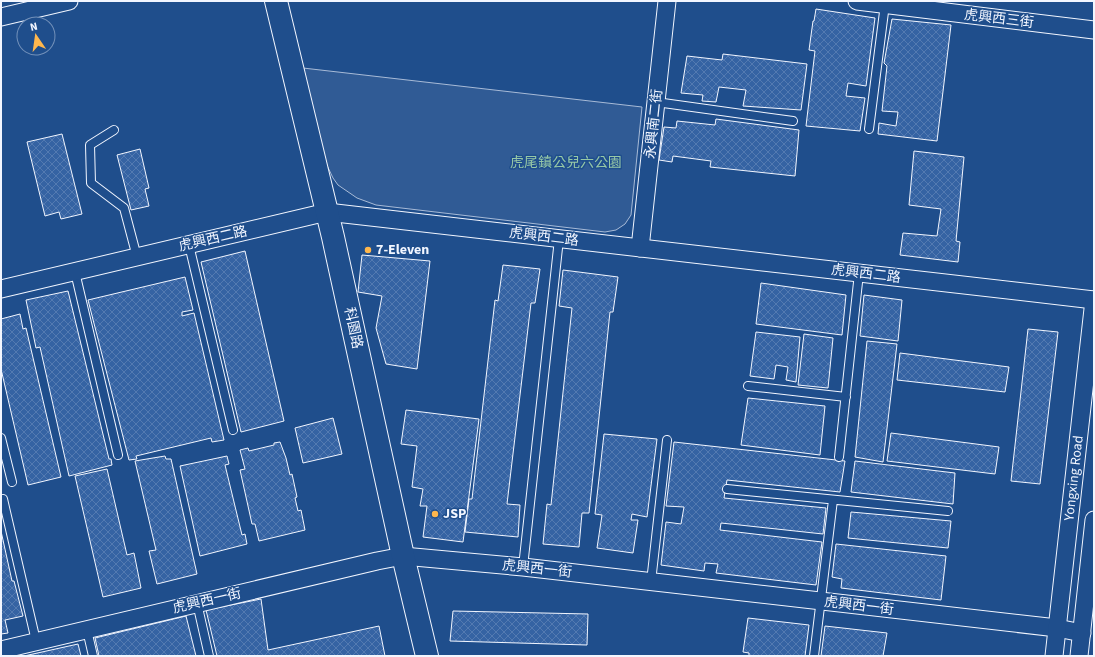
<svg xmlns="http://www.w3.org/2000/svg" width="1095" height="657" font-family="'Source Sans 3','Noto Sans TC',sans-serif">
<style>
.built{fill:#305b95;stroke:#a8bbd7}
.building{fill:url(#building-cross-hatch);stroke:#f2f6ff}
.lines{fill:none;stroke-linecap:round;stroke-linejoin:round}
.lane-casing{stroke:#f2f6ff;stroke-width:10}
.street-casing{stroke:#f2f6ff;stroke-width:19}
.secondary-casing{stroke:#f2f6ff;stroke-width:24}
.lane{stroke:#1f4e8c;stroke-width:8}
.street{stroke:#1f4e8c;stroke-width:17}
.secondary{stroke:#1f4e8c;stroke-width:22}
.poi-dot{fill:#ffb74d;stroke:#1f4e8c;stroke-width:1.5}
.labels{text-anchor:middle;dominant-baseline:central;stroke-width:3;stroke-linejoin:round;paint-order:stroke}
.street-label{font-size:14px;fill:#f2f6ff;stroke:#1f4e8c}
.park-label{font-size:14px;fill:#97c8a6;stroke:#1f4e8c}
.poi-label{font-size:14px;font-weight:bold;fill:#f2f6ff;stroke:#1f4e8c;text-anchor:start}
</style>
<defs>
<pattern id="building-cross-hatch" width="8" height="8" patternUnits="userSpaceOnUse"><rect width="8" height="8" fill="#3563a3"/><path d="M0 0l8 8M0 8l8-8" fill="none" stroke="#537ab1"/></pattern>
</defs>
<rect width="100%" height="100%" fill="#1f4e8c"/>
<path class="built" d="M303,68L642,107L631,215L625,224L616,230L605,232L376,205L357,198L338,185L333,178L324,159Z"/>
<path class="building" d="M816,9L875,18L866,86L848,83L846,96L865,98L860,131L806,126L815,51L809,50L813,21H814Z
M892,19L951,25L937,141L878,134L879,123L896,126L898,112L882,111L887,66L884,63Z
M723,54L807,64L801,110L743,106L746,90L719,87L716,102L702,101L703,95L681,93L687,56L722,60Z
M716,119L799,130L795,176L710,167L711,161L673,156L672,162L659,160L664,127L676,128L677,121L715,125Z
M62,134L82,214L61,219L59,212L45,216L27,142Z
M140,149L149,188L145,189L149,206L131,210L117,155Z
M914,151L964,157L956,241L960,242L958,262L900,255L903,233L937,236L941,209L909,205Z
M245,251L284,421L241,432L201,262Z
M362,255L430,261L417,369L386,364L376,328L382,296L358,292Z
M503,265L540,269L535,303H531L507,504L520,505L518,537L465,532L469,499H472L495,300L498,301Z
M563,270L618,277L613,312H610L589,513H582L579,547L543,544L547,504L551,505L572,308L559,306Z
M185,277L193,310L182,312V316L194,313L224,440L212,442L211,438L136,456L137,459L129,460L88,300Z
M761,283L846,295L842,335L756,324Z
M68,291L109,459H111L112,465L69,476L40,347L36,348L26,300Z
M864,295L902,300L898,341L860,336Z
M20,314L23,329L26,328L61,477L28,485L1,369V319Z
M1028,329L1058,332L1040,484L1011,481Z
M756,332L800,337L796,382L786,380L788,367L776,365L774,379L750,376Z
M804,334L833,338L828,388L798,385Z
M867,341L897,344L883,462L855,457Z
M900,353L1009,367L1005,392L897,380Z
M748,398L825,406L820,455L741,445Z
M406,410L479,419L463,542L423,537L427,506H420L423,489L412,487L417,446L401,444Z
M333,418L342,454L303,463L295,428Z
M891,433L999,447L995,474L887,461Z
M604,434L657,439L647,517L632,514L631,520H638L633,553L597,548L602,515L595,514Z
M280,442L286,458L290,475L292,474L297,497L295,498L298,511L301,510L305,530L259,541L255,524H252L240,470L245,469L240,450L248,448L249,451L274,445V443Z
M674,442L845,461L840,492L727,480L724,498L826,508L823,534L721,523L720,530L822,542L816,585L716,573L718,564L705,563L704,571L661,565L666,522L681,524L684,507L666,506Z
M165,456L166,459H171L197,574L157,584L149,551L156,550L135,461Z
M227,456L229,464L225,465L242,535L245,534L247,544L200,556L180,466Z
M855,461L955,473L953,504L851,492Z
M107,469L127,555L134,553L141,588L103,597L75,476Z
M851,512L951,521L948,548L848,538Z
M1,531L12,581H14L23,616L5,620L8,633L1,634Z
M836,544L946,556L941,600L841,588L842,579L832,577Z
M261,599L268,650L379,626L385,656H217L206,610Z
M453,611L588,614L587,645L450,641Z
M186,616L196,656H99L95,638Z
M748,618L809,625L805,656H749V653L743,652Z
M825,626L887,633L883,656H821Z
M78,644L81,656H24Z"/>
<g class="lines">
<g class="lane-casing">
<path id="lane" d="M656,102L793,121
M869,129L885,4
M114,130L90,145L91,183L124,208L137,257
M189,245L233,430
M75,272L118,455
M748,386L846,397
M1,438L12,482
M839,457L859,273
M727,489L948,511
M3,499L36,641
M523,567L559,239
M651,582L667,440
M197,603L209,656
M87,630L93,656
M814,656L833,500"/>
</g>
<g class="street-casing">
<g id="street">
<path d="M857,1L1094,30"/>
<path d="M1,17L69,1"/>
<path d="M640,248L667,1"/>
<path d="M1,289L327,212L1094,300"/>
<path d="M1,650L377,561L403,556L523,567L1057,628L1082,633"/>
<path id="s1" d="M1054,656L1094,300"/>
<path d="M1079,656L1094,520"/>
</g>
</g>
<g class="secondary-casing">
<path id="secondary" d="M276,1L333,237L403,556L427,656"/>
</g>
<use href="#lane" class="lane"/>
<use href="#street" class="street"/>
<use href="#secondary" class="secondary"/>
</g>
<g class="poi-dot">
<circle cx="368" cy="250" r="4"/>
<circle cx="435" cy="514" r="4"/>
</g>
<g class="labels">
<g class="street-label">
<text transform="translate(999 19) rotate(7)">虎興西三街</text>
<text transform="translate(654 124) rotate(-84)">永興南二街</text>
<text transform="translate(544 237) rotate(7)">虎興西二路</text>
<text transform="translate(213 239) rotate(-13)">虎興西二路</text>
<text transform="translate(866 274) rotate(7)">虎興西二路</text>
<text transform="translate(353 328) rotate(78)">科園路</text>
<text stroke="none"><textPath href="#s1" startOffset="179">Yongxing Road</textPath></text>
<text transform="translate(537 569) rotate(6)">虎興西一街</text>
<text transform="translate(207 601) rotate(-13)">虎興西一街</text>
<text transform="translate(859 606) rotate(7)">虎興西一街</text>
</g>
<g class="park-label">
<text x="566" y="163">虎尾鎮公兒六公園</text>
</g>
<g class="poi-label">
<text x="376" y="250">7-Eleven</text>
<text x="443" y="514">JSP</text>
</g>
</g>
<rect width="1095" height="657" fill="none" stroke="#f2f6ff" stroke-width="4"/>
<g transform="translate(36 36) rotate(347)"><circle r="19" fill="#1f4e8c" stroke="#7391ba"/>
<path d="M0-3L7 15L0 10L-7 15Z" fill="#ffb74d"/>
<text y="-6" font-size="11" font-weight="bold" text-anchor="middle" fill="#f2f6ff">N</text>
</g>
</svg>
